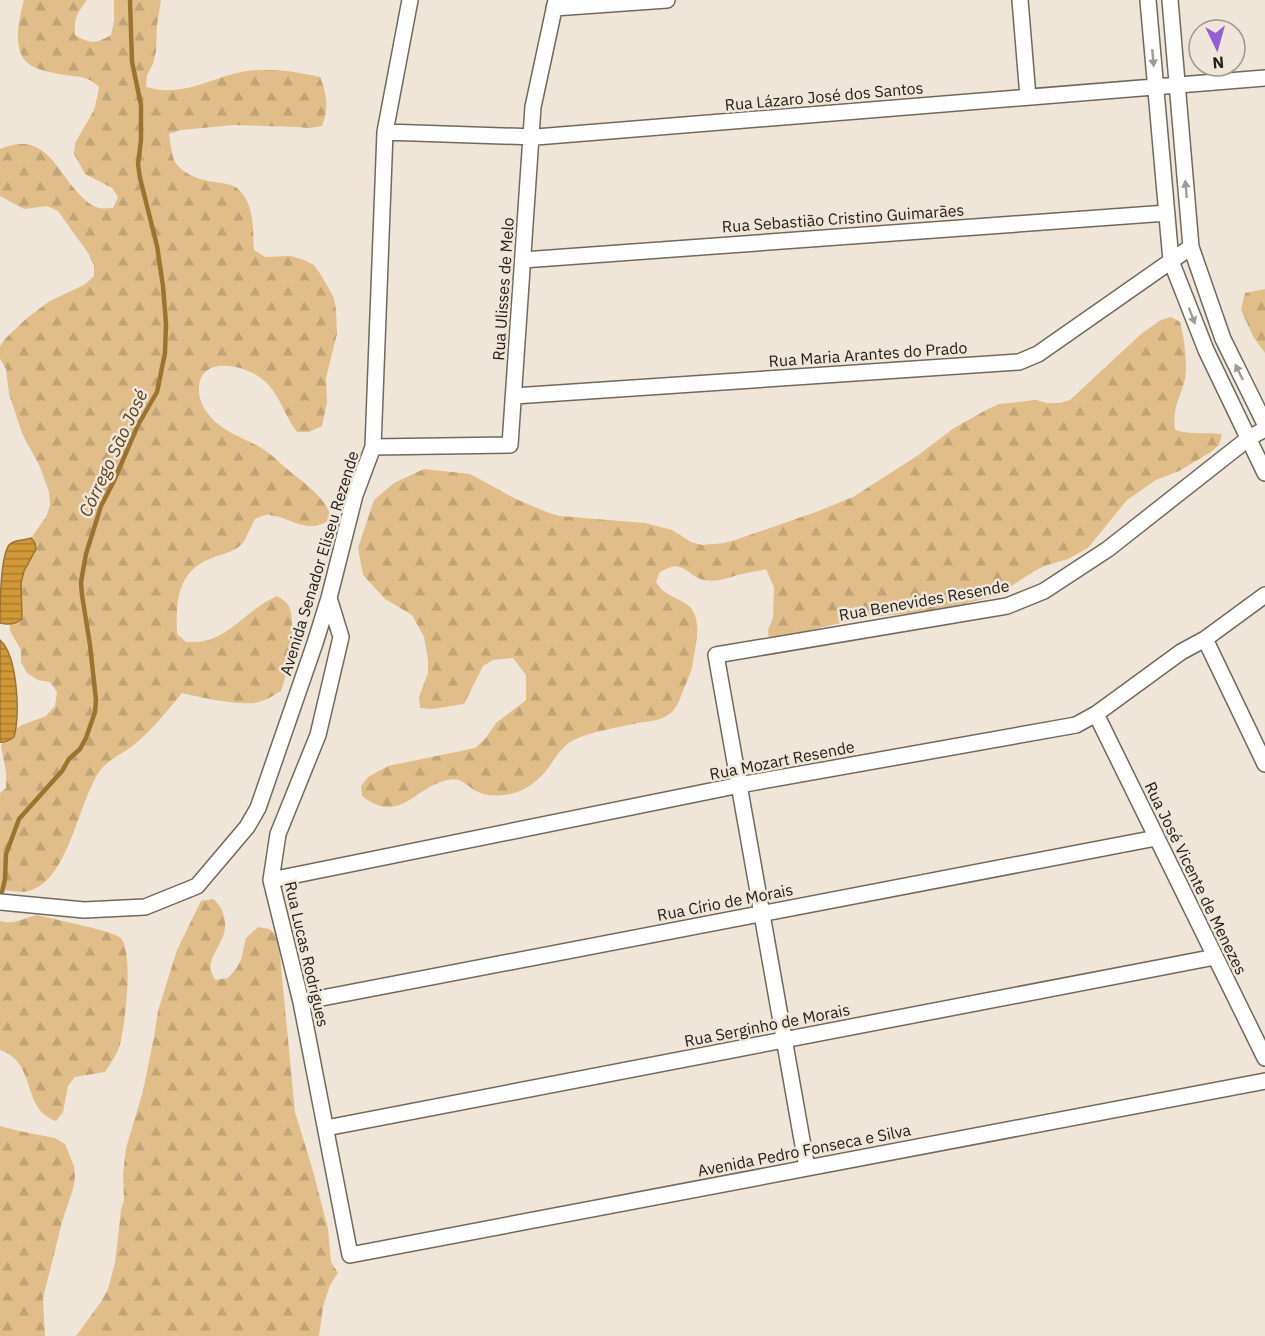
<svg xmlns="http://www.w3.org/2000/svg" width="1265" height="1336" font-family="'IBM Plex Sans',sans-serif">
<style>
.forest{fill:url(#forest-firs)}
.water{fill:url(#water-rules);stroke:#9c742f;stroke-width:1.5}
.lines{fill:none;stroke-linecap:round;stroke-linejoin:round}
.stream{stroke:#9c742f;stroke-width:4.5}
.minor-casing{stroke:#71695d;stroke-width:18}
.minor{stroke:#fff;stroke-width:15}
.oneway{fill:#9c9b98}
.labels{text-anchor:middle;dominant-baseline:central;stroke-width:5;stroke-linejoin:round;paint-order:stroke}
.street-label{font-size:16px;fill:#23201b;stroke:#efe6d9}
.water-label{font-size:18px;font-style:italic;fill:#5b431c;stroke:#efe6d9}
</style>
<defs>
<pattern id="forest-firs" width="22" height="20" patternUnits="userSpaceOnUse" patternTransform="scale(1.5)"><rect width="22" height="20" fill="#e1be89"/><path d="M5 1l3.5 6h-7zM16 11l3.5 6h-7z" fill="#c1a376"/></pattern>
<pattern id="water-rules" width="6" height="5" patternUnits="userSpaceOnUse" patternTransform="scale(1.5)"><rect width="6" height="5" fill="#d09837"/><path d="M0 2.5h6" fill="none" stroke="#a87c2e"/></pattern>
</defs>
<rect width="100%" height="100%" fill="#efe6d9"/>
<path class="forest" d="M24,0H87C77,13 74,18 75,35C90,44 96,44 111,35L114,21V0H161L157,25L156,51L153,64L147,75L146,87C152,88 158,90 164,90C191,92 216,77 241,72C269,67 293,71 320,77C327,94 329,108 322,126L310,128L297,127L234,125L181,130L169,134C170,141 171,149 173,157C177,172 200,181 215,182C222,183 231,184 237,188C255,203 253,230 254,250L265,257L291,256L304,260L314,265L321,275L334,298L336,310L337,334L326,378L327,402L322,426L309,432H297C284,415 279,392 262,379C244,364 198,355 199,390C199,398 202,405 206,411C219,430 239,436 258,446C269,452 278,461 287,469C300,480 317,491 326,506C329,510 330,515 331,519C307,536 294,518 269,515C265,514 260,517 255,519C251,526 247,537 242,544C234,552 222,554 212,558C177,571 176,601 177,634L186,642C195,642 206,642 214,638C237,628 253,606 277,596C280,598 286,601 288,605C298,620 288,674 281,691C274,695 267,700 259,702C244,707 198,697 182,693C167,711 153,729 135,744C123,754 108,759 99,772C78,804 69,876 32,890C22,894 11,890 0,890V793L6,788V772L1,746L5,735L22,725L46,716L55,706L57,692L50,682L38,680L27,673L21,662V650L10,631L9,589L31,538L46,517L50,505L49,492L40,467L22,433L9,394L6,369L0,359V346L6,338L27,318L39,309L50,301L84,285L94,276V265L88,253L58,211L47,206L24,209L0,196V149C45,130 55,169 80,195C85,200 91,206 99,208C103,209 109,208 113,208L118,197L112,188L85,174L74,154L75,143L94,110L97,98L99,87C88,76 80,77 64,75C54,73 41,71 32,66C10,54 19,19 24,0Z
M1265,289V353L1254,338L1241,310L1245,293Z
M1171,317L1180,322C1184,337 1188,363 1185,379C1180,400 1172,407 1175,430C1191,435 1206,432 1222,434L1219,445L1211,452L1179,471L1156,480L1127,500L1088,548L1068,559L1044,566L1031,573L1004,591L992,597L935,611L861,618L815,629L792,638L769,640L768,630L773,618L774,587L766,569C758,571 750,572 742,574C729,577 718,583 704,580C684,575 685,558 660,572L656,582C659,585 661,590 665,592C674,599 690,602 694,613C701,629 695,646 693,662C692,671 688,679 684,688C681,696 678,706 672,712C662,721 650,721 638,723C616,728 591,731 572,741C562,747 557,755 551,764C544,775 532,786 520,791C508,796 488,798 476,791C466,785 460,777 448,780C415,786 400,826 362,796L361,786L368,777L388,766L475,748L485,739L496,723L526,700V675L513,658L493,660L483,666L464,704L432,709L420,708L419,697L428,673V660L424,637L412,615L385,599L363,575L358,548L374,500L394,483L424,469L470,474L516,499L549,513L560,516L645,523L672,530L691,542L702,545L724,543L735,540L816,512L853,497L917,456L954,428L988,409L999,404L1036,400L1047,403H1060L1070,400L1141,334L1161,320Z
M213,899C221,906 224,912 225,923C227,941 207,957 211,971C212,974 214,977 215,980L228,978L236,969L241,960L246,938L258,927L269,929L278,936L295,1112L313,1171L328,1229L331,1262L338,1273L330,1285L323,1307L319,1336H76L101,1302L108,1289L115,1263L121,1210L124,1200L123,1174L126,1148L143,1091L154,1037L158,1011L177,950L201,901Z
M37,915C51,919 115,931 121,938C134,954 125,1028 119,1048C116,1056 110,1064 105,1072L75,1077L68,1086L63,1112L56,1121C53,1120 50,1119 48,1117C23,1102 35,1062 0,1050V921C14,925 24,918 37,915Z
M0,1126L19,1131L55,1138L65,1144L74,1166L75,1177L73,1189L62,1222L43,1298L45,1336H0Z"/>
<path class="water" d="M31,538L35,543L36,549L24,571L21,583L22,619C16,624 8,625 0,623C0,606 0,558 9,545C14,539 24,541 31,538Z
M0,640C18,656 20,715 14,737C10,740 5,743 0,742Z"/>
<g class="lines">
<path class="stream" d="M2,892L5,879L6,854L19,819L62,771L69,759L80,749L86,738L95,712L96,700L90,645L82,595L81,582L86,554L101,506L113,483L138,425L157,392L165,353L166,324L163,286L157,246L140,178L138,164L141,140V105L132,62L130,0"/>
<g class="minor-casing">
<path id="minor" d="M1020,0L1028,97
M1148,0L1171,261L1206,350L1265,473
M1170,0L1191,247L1223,339L1265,424
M554,8L667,0
M385,132L536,137L1265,78
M523,260L1167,213
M514,396L1019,362L1038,354L1191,247
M373,447L510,445L533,107L556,0
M329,598L341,637L318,735L278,834L271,880L301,1002L350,1255L1265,1081
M1205,639L1265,764
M1096,714L1265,1058
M271,880L745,784L1076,725L1096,714L1181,652L1205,639L1265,595
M0,902L84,910L145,907L197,886L247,827L258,808L315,643L329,598L355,495L373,447L385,132L410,0
M301,1002L1156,838
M326,1128L1215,957
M807,1168L716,655L1007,606L1044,591L1108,549L1249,438L1265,429"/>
</g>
<use href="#minor" class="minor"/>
</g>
<defs><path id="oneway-solid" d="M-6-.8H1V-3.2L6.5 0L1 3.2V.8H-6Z" transform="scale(1.5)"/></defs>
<g class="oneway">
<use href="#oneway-solid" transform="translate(1153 58) rotate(85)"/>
<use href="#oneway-solid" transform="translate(1186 189) rotate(-95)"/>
<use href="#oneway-solid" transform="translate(1192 316) rotate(69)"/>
<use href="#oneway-solid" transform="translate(1239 372) rotate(-116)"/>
</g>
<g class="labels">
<g class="street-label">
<text transform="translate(824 96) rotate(-5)">Rua Lázaro José dos Santos</text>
<text transform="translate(843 218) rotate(-4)">Rua Sebastião Cristino Guimarães</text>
<text transform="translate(503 289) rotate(-86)">Rua Ulisses de Melo</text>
<text transform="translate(868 354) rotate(-4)">Rua Maria Arantes do Prado</text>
<text transform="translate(319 563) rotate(-73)">Avenida Senador Eliseu Rezende</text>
<text transform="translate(924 600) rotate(-10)">Rua Benevides Resende</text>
<text transform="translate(782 760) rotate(-11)">Rua Mozart Resende</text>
<text transform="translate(1196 878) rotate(64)">Rua José Vicente de Menezes</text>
<text transform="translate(725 902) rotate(-11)">Rua Círio de Morais</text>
<text transform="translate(307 954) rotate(77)">Rua Lucas Rodrigues</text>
<text transform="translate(767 1025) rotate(-11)">Rua Serginho de Morais</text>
<text transform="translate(804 1150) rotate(-11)">Avenida Pedro Fonseca e Silva</text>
</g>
<g class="water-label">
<text transform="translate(113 453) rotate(-65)">Córrego São José</text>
</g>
</g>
<g transform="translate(1217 48) rotate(175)"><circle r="28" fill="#efe6d9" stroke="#9d978d" stroke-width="1.5"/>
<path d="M0-4.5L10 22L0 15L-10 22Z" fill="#945ed7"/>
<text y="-9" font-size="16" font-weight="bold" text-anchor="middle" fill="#23201b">N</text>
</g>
</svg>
